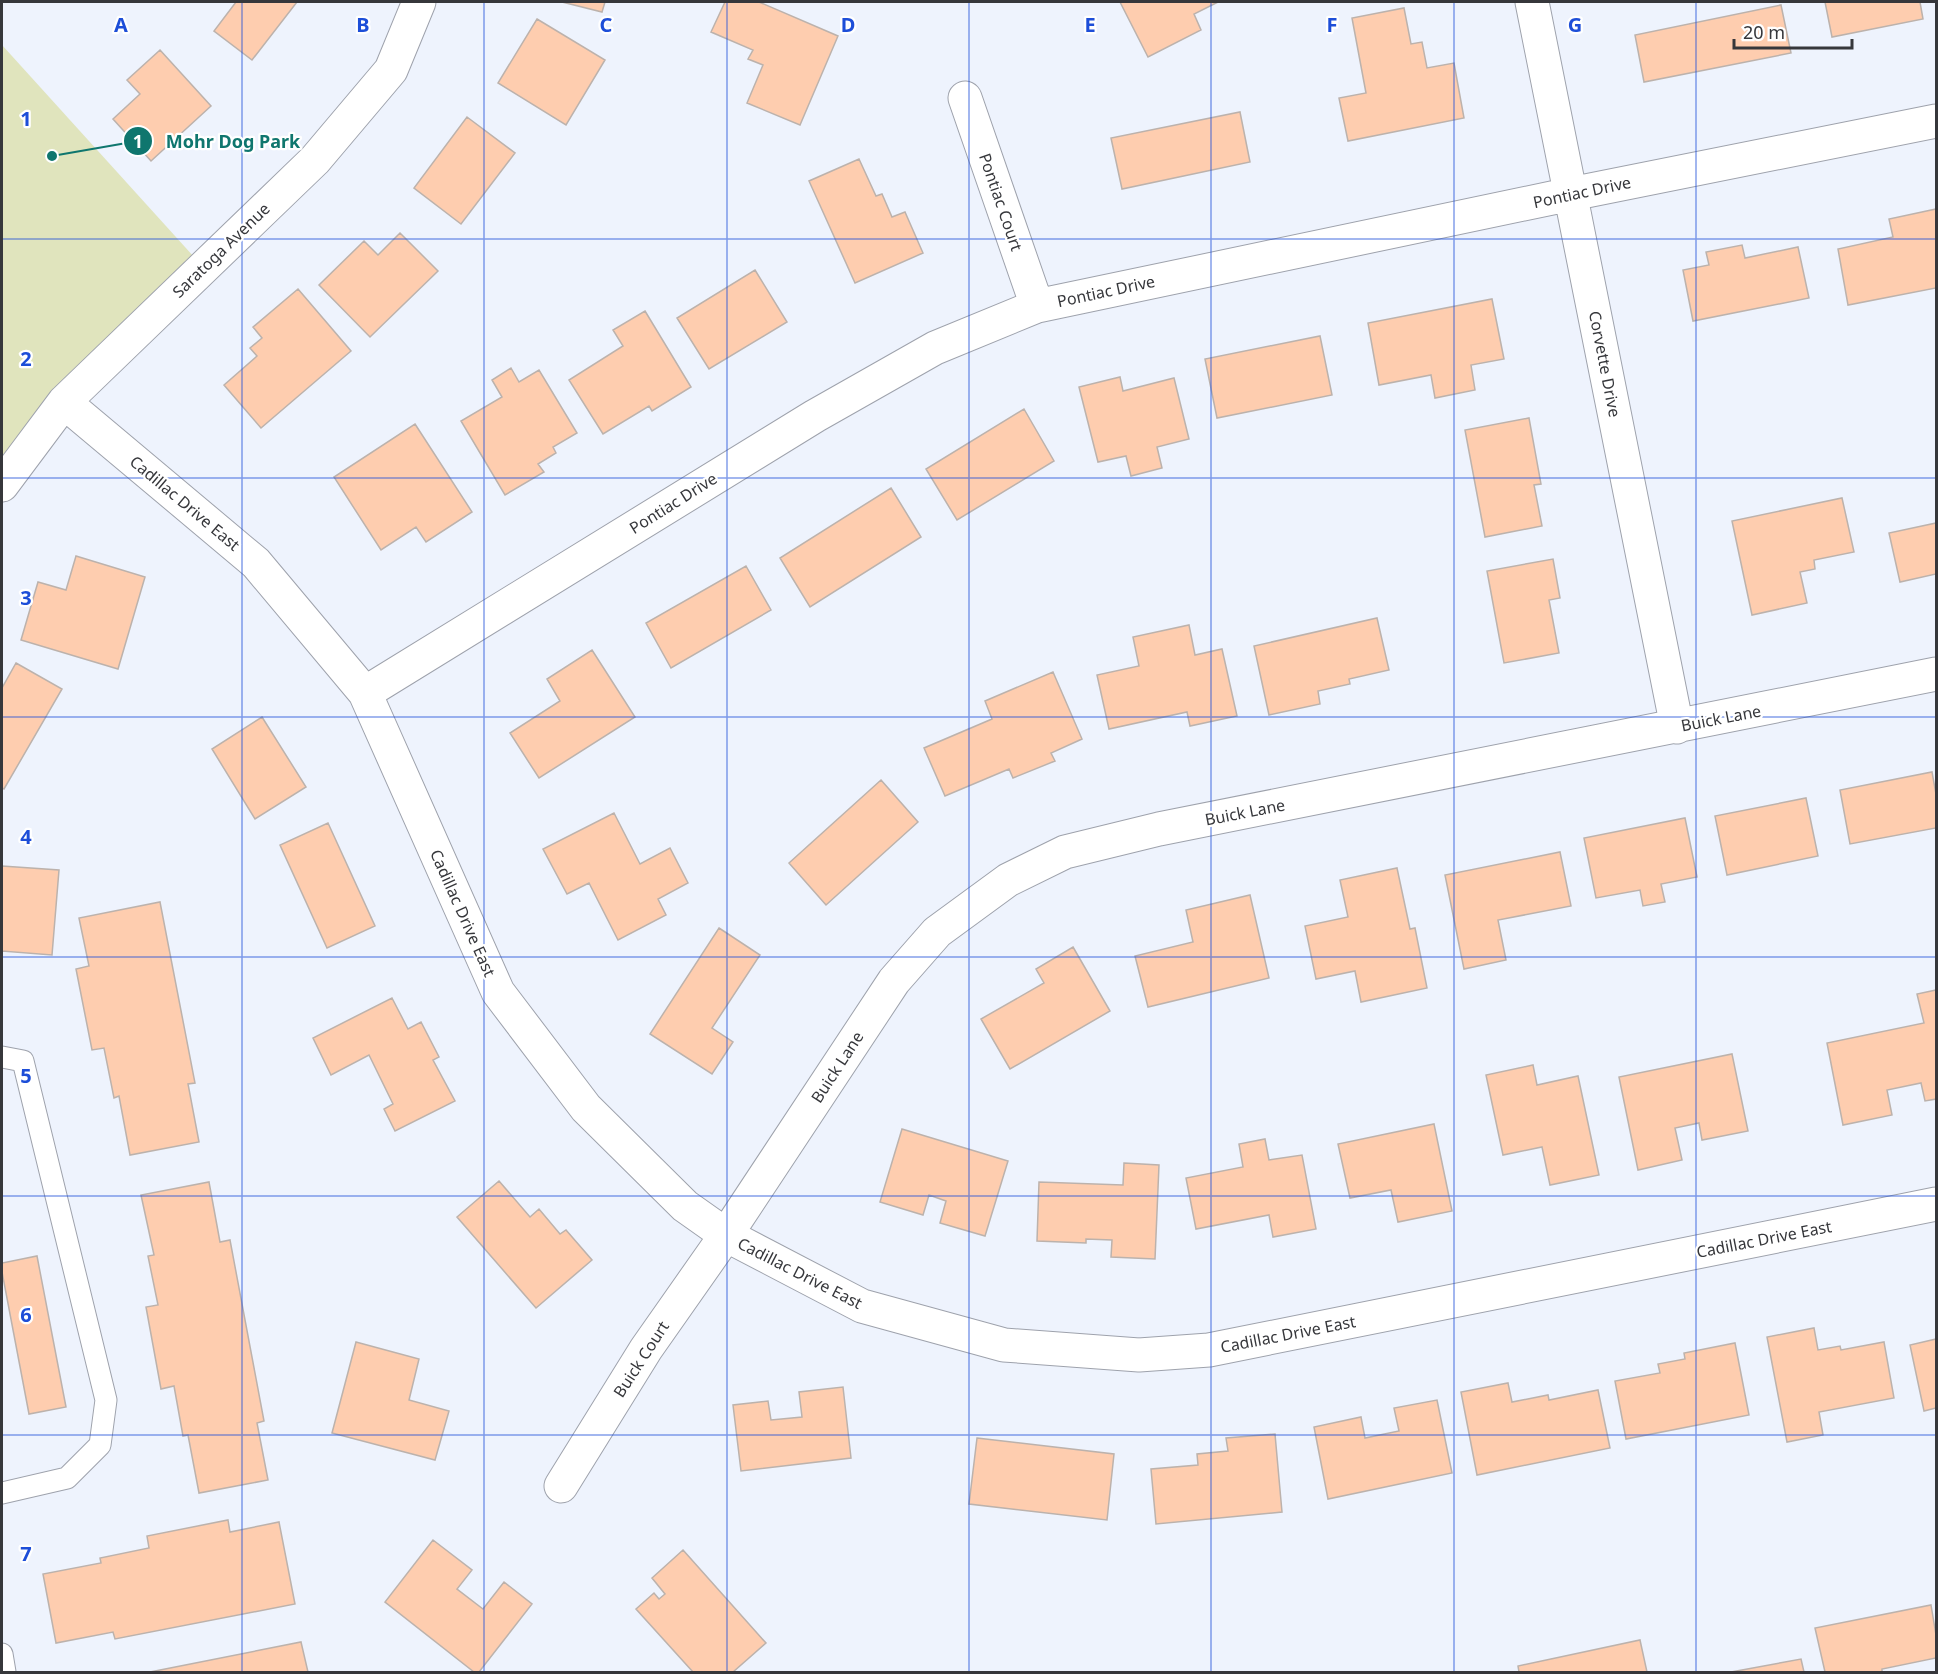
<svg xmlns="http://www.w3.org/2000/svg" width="1938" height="1674" font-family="'Noto Sans',sans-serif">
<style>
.green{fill:#e0e4bd}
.building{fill:#fecdaf;stroke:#bcb2ac;stroke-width:1.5}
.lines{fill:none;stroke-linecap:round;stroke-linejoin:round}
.service-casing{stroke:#9ea2ac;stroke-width:23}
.minor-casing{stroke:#9ea2ac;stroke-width:35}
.service{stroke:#fff;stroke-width:21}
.minor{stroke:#fff;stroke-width:33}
.grid{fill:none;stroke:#1d4ed8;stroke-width:1.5;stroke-opacity:0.55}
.labels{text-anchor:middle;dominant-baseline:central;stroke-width:4.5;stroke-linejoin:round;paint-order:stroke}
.street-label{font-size:16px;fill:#36373b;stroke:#fff}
.grid-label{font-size:20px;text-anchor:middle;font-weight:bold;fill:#1d4ed8;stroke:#fff;stroke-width:4.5;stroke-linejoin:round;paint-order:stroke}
.leader{fill:none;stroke:#0f766e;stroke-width:2}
.callout-dot{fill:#0f766e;stroke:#fff;stroke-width:2}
.mark-label{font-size:18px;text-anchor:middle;font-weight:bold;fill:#fff}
.callout-label{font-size:18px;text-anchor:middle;font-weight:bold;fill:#0f766e;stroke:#fff;stroke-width:4.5;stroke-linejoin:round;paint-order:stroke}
</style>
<rect width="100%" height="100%" fill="#eef3fd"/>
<path class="green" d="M2,45L204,268L2,485Z"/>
<path class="building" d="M236,2H297L252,60L214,31Z
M562,2H605L602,12Z
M725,2H759L838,36L800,125L747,103L763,65L748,59L753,50L711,32Z
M1120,2H1218L1194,14L1201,30L1148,57Z
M1825,2H1920L1923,19L1832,37Z
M1781,5L1791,53L1644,82L1635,35Z
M1404,8L1411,44L1422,42L1427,68L1454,63L1464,118L1348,141L1339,98L1366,93L1352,18Z
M537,19L605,60L566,125L498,83Z
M160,50L211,106L151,161L113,119L140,94L127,80Z
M1240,112L1250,162L1122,189L1111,138Z
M467,117L515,153L461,224L414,188Z
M859,159L876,196L882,194L892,217L905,212L923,253L855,283L809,181Z
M1936,209V288L1848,305L1838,249L1893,237L1889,219Z
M400,233L438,271L370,337L319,285L364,241L378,255Z
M1742,245L1745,258L1798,247L1809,298L1693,321L1683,270L1709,265L1706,252Z
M755,270L787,322L709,369L677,318Z
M298,289L351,351L261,428L224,385L257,356L250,348L262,338L253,327Z
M1492,299L1504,359L1471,365L1475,390L1435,398L1431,375L1379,385L1368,323Z
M645,311L691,387L652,411L649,406L603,434L569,380L623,346L613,330Z
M1320,336L1332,395L1217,418L1205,359Z
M511,368L519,382L539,370L577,433L553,447L556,453L538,464L544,472L505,495L461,421L502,397L492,380Z
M1120,377L1123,391L1174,378L1189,439L1157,447L1162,468L1131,476L1126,456L1098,462L1079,387Z
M1024,409L1054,461L957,520L926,469Z
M1529,418L1541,484L1534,485L1542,526L1485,537L1465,430Z
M415,424L472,512L426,542L416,527L381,550L334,477Z
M891,488L921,537L810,607L780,558Z
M1842,498L1854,552L1814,560L1815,569L1800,572L1807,603L1752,615L1732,521Z
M1936,523V574L1900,582L1889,533Z
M76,556L145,577L118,669L21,640L38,582L66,590Z
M1553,559L1560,598L1549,600L1559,653L1504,663L1487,571Z
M746,566L771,610L671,668L646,623Z
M1377,618L1389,670L1349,679L1350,684L1318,691L1320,704L1269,715L1254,646Z
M1189,625L1195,655L1222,649L1237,716L1190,726L1187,712L1109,729L1097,675L1139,666L1133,637Z
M592,650L635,717L539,778L510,733L560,701L547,679Z
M16,663L62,689L4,789L2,788V688Z
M1053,672L1082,739L1051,753L1055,761L1013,778L1009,769L945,796L924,748L992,719L985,701Z
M262,717L306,787L255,819L212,749Z
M1932,772L1936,794V828L1850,844L1840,790Z
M881,780L918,822L826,905L789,863Z
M1806,798L1818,856L1727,875L1715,816Z
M614,813L640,864L670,848L688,883L658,899L666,915L618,940L589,883L567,894L543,849Z
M1685,818L1697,877L1661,884L1665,902L1643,906L1640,890L1596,898L1584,838Z
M328,823L375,926L327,948L280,845Z
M1560,852L1571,906L1498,920L1506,960L1464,969L1445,875Z
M2,866L59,870L52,955L2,951V955Z
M1397,868L1410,929L1415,928L1427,988L1361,1002L1355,971L1316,979L1305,926L1348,917L1340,880Z
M1250,895L1269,978L1148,1007L1135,956L1193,942L1186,910Z
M160,902L195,1083L188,1084L199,1142L130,1155L119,1096L114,1098L104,1048L92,1050L76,969L89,966L79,918Z
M719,928L760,955L712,1028L733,1042L712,1074L650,1034Z
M1073,947L1110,1011L1010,1069L981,1019L1044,983L1036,969Z
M1936,990V1099L1925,1101L1921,1083L1887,1090L1892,1115L1843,1125L1827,1043L1924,1023L1917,994Z
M392,998L408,1029L421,1022L439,1057L433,1060L455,1101L395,1131L384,1109L393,1104L369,1055L331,1075L313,1038Z
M1732,1054L1748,1131L1702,1140L1699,1123L1675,1128L1682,1160L1638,1170L1619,1077Z
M1533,1065L1537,1085L1578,1076L1599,1175L1550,1185L1542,1147L1503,1155L1486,1075Z
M1434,1124L1452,1211L1398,1222L1391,1190L1350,1198L1338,1144Z
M902,1129L1008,1161L985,1236L940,1223L946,1201L929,1195L923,1215L880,1202Z
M1265,1139L1269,1160L1302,1155L1316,1229L1273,1237L1269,1215L1196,1229L1186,1178L1243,1167L1239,1144Z
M1124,1163L1159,1165L1155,1259L1111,1257L1112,1240L1086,1239V1243L1037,1241L1039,1182L1123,1185Z
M499,1181L530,1217L539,1209L560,1234L566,1230L592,1260L536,1308L457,1217Z
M209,1182L220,1242L230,1240L264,1421L257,1423L268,1480L199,1493L188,1435L183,1436L174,1386L161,1389L146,1307L158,1305L148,1256L154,1255L141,1195Z
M37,1256L66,1407L29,1414L2,1272V1263Z
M1814,1328L1818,1350L1840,1346L1841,1350L1884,1342L1894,1398L1819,1412L1823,1435L1787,1442L1767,1337Z
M1936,1339V1408L1924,1411L1910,1345Z
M356,1342L419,1359L409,1400L449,1411L435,1460L332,1433Z
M1735,1343L1749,1415L1626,1439L1615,1381L1660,1373L1658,1364L1685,1359L1684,1353Z
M1508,1383L1512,1402L1548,1395L1549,1400L1598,1390L1610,1448L1477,1475L1461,1392Z
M843,1387L851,1458L741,1471L733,1405L768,1401L771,1420L802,1417L799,1392Z
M1437,1400L1452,1473L1328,1499L1314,1427L1361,1417L1365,1438L1399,1431L1394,1408Z
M1275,1434L1282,1512L1156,1524L1151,1469L1198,1465L1197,1454L1228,1451L1226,1438Z
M977,1438L1114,1454L1107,1520L969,1504Z
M228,1520L230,1532L279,1522L295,1604L115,1639L113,1632L56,1643L43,1574L101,1563L100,1558L149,1548L147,1536Z
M433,1540L472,1570L457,1589L483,1609L504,1582L532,1604L479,1672H474L385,1602Z
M683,1550L766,1643L733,1672H693L636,1609L654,1593L659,1599L665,1594L652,1578Z
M1931,1605L1936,1635V1658L1882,1669V1672H1825L1815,1628Z
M1640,1640L1647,1672H1519L1518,1666Z
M301,1642L308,1672H150Z
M1801,1659L1804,1672H1731Z"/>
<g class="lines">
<g class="service-casing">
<path id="service" d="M2,1057L23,1061L106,1400L100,1445L67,1478L2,1493
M2,1654L5,1672"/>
</g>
<g class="minor-casing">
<path id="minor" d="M1532,2L1677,727
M965,98L1037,306
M64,402L256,563L365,693L498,992L586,1108L685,1206L726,1235L862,1306L1004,1345L1139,1355L1209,1350L1936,1204
M2,485L64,402L315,160L391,70L419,2
M365,693L815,416L935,348L1037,306L1571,194L1936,121
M561,1486L646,1349L726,1235L894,981L937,932L1008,880L1065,852L1159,829L1936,674"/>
</g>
<use href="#service" class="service"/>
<use href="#minor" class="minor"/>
</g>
<path class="grid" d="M242,2V1672M484,2V1672M727,2V1672M969,2V1672M1211,2V1672M1454,2V1672M1696,2V1672M2,239H1936M2,478H1936M2,717H1936M2,957H1936M2,1196H1936M2,1435H1936"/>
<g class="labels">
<g class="street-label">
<text transform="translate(1582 192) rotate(-12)">Pontiac Drive</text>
<text transform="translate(1001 202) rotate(71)">Pontiac Court</text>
<text transform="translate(221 250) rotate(-44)">Saratoga Avenue</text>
<text transform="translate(1106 291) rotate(-12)">Pontiac Drive</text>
<text transform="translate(1605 364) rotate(79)">Corvette Drive</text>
<text transform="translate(185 503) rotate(40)">Cadillac Drive East</text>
<text transform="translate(673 503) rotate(-32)">Pontiac Drive</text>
<text transform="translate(1721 718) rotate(-11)">Buick Lane</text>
<text transform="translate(1245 812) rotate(-11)">Buick Lane</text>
<text transform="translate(463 913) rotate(66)">Cadillac Drive East</text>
<text transform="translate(837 1067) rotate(-57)">Buick Lane</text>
<text transform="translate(1764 1239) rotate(-11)">Cadillac Drive East</text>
<text transform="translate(800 1273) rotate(27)">Cadillac Drive East</text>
<text transform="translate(1288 1334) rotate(-11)">Cadillac Drive East</text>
<text transform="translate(641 1359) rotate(-57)">Buick Court</text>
</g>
</g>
<g class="grid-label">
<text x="121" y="32">A</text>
<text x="363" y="32">B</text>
<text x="606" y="32">C</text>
<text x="848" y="32">D</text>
<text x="1090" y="32">E</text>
<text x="1332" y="32">F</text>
<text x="1575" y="32">G</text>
<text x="26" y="126">1</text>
<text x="26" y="366">2</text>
<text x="26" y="605">3</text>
<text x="26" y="844">4</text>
<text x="26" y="1083">5</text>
<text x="26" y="1322">6</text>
<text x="26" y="1561">7</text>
</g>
<path class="leader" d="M52 156L138 141"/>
<g class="callout-dot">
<circle cx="52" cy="156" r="6"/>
<circle cx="138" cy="141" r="15"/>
</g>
<g class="mark-label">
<text x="138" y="148">1</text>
</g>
<g class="callout-label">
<text x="233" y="148">Mohr Dog Park</text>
</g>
<rect width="1938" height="1674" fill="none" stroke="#36373b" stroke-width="6"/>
<path d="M1734 39v9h118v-9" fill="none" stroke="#36373b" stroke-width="3"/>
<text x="1743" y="39" font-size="18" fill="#36373b" stroke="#ffffff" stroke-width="4.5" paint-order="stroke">20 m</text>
</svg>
